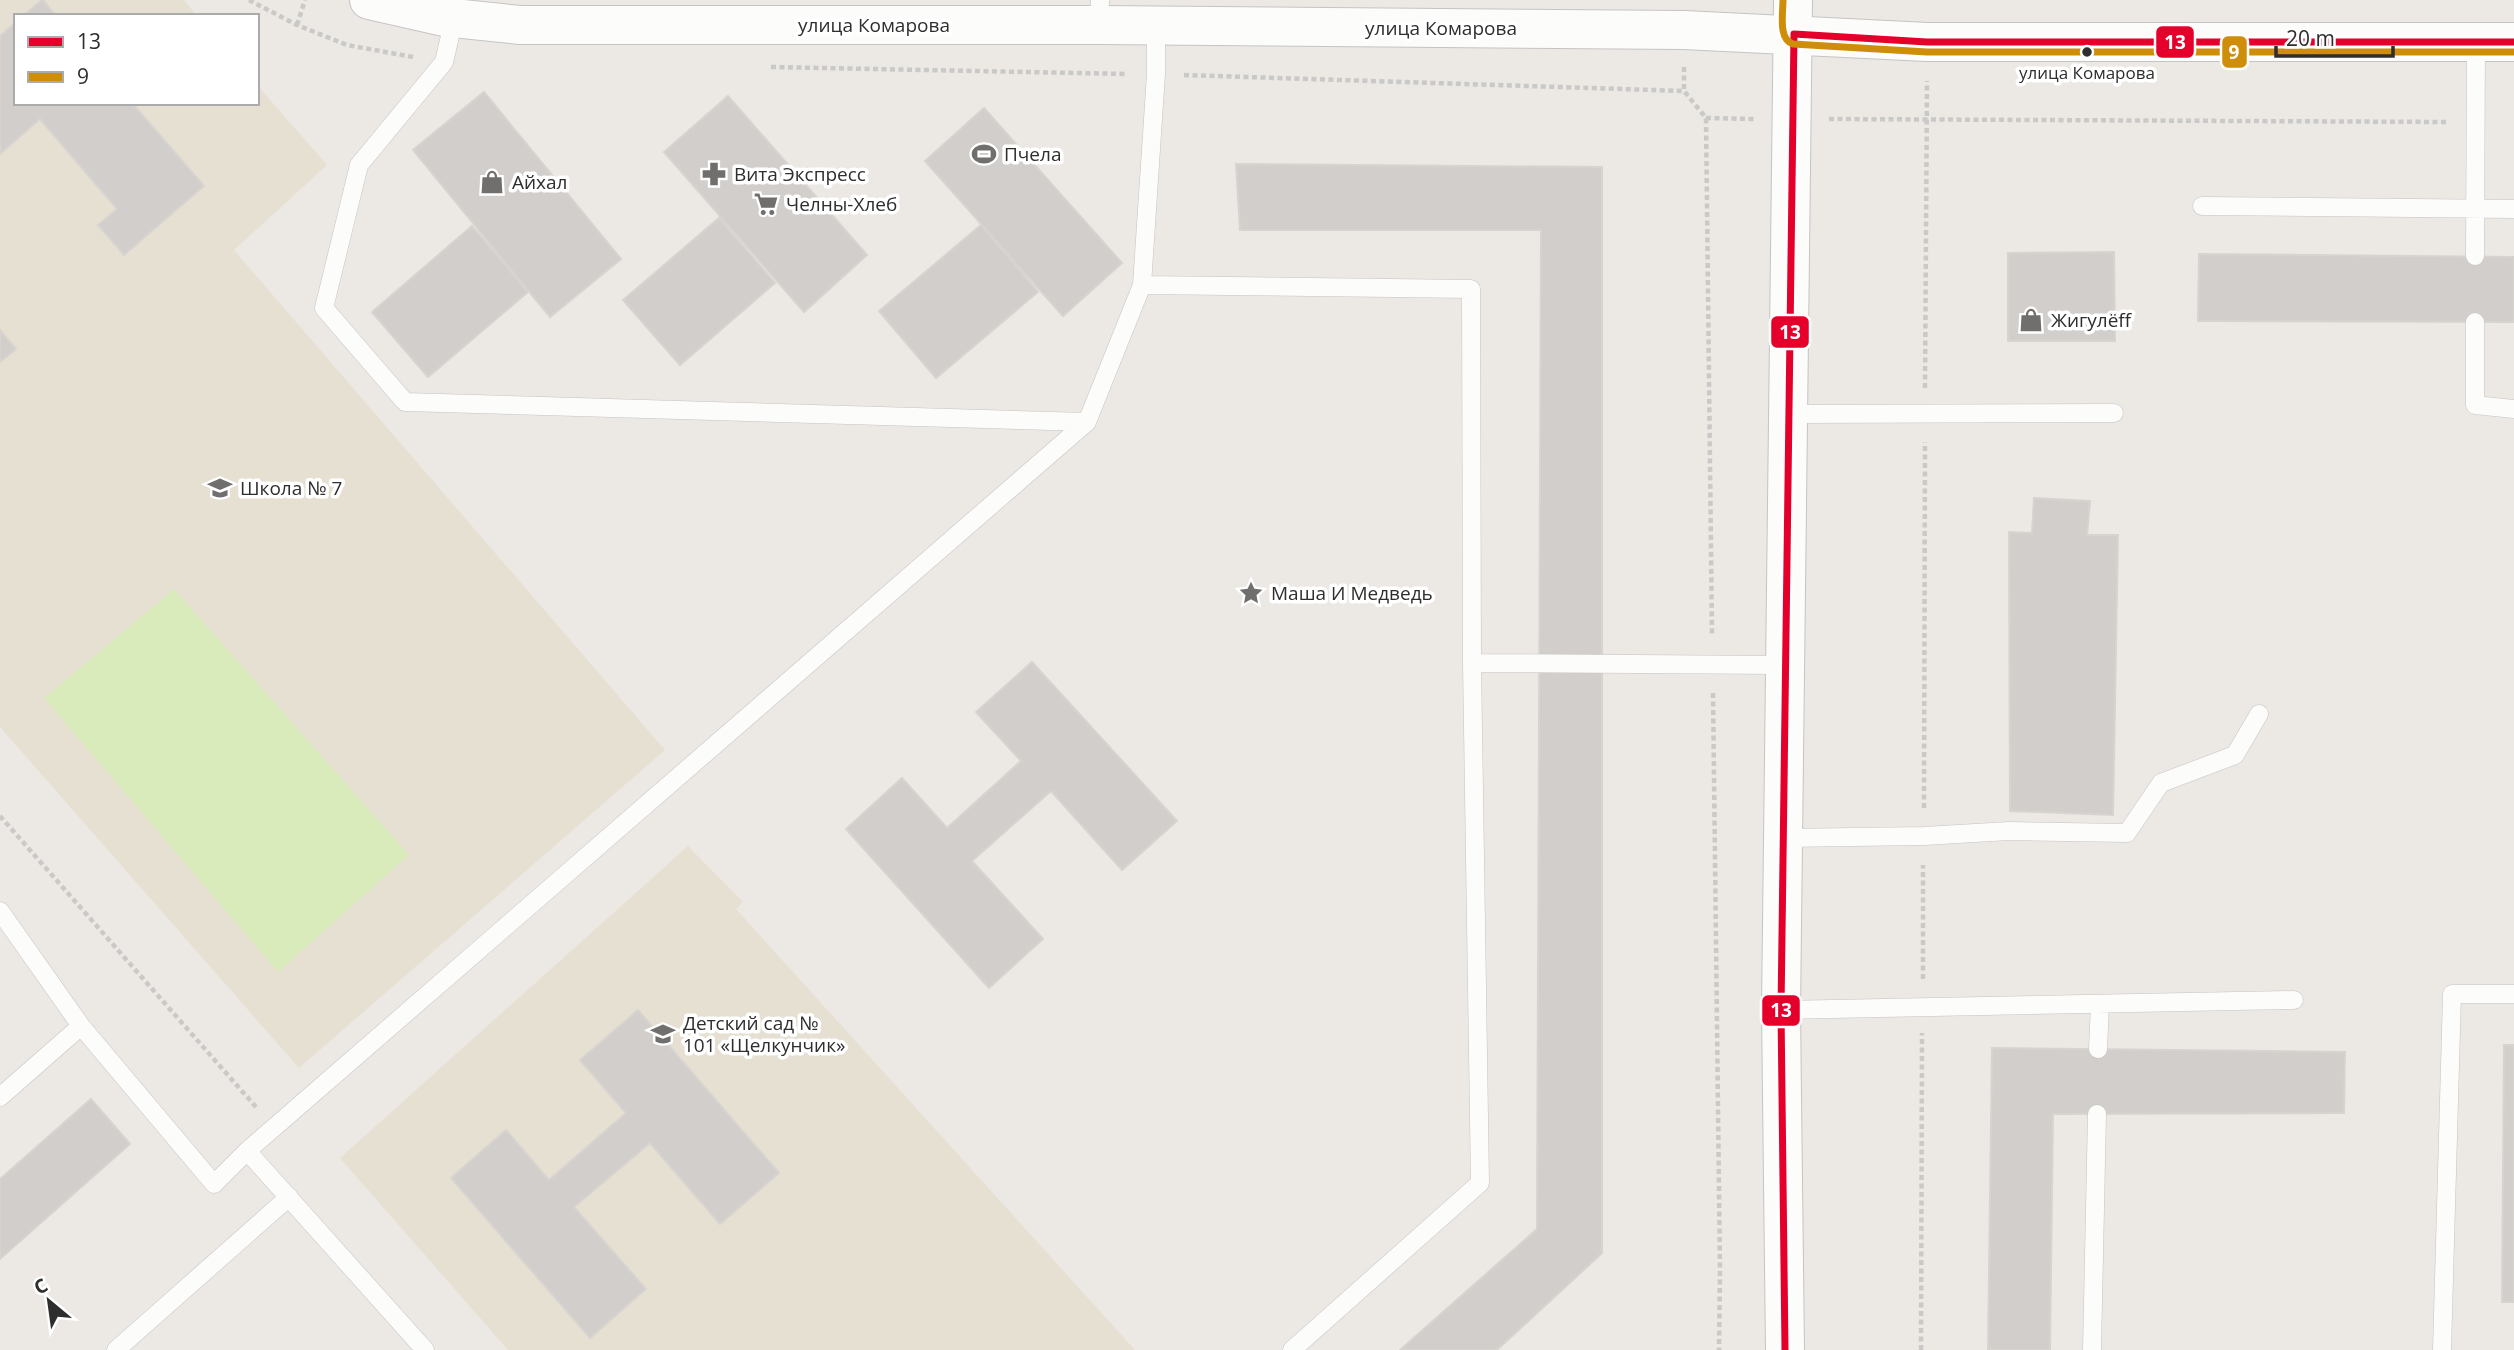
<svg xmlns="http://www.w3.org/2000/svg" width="2514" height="1350" font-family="'Open Sans',sans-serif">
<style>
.education{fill:#e6e0d3}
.pitch{fill:#d9eabb}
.building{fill:#d1cecb;stroke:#d7d4d0;stroke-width:2}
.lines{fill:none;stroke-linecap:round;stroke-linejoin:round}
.service-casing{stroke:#c5c4c5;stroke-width:19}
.tertiary-casing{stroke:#c5c4c5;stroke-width:40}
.path{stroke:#c9c9c8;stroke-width:4.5;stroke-dasharray:5 3.5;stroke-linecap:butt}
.service{stroke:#fcfcfb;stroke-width:18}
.tertiary{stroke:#fcfcfb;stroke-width:38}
.bus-1-casing{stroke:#fff;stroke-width:12}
.bus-2-casing{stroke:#fff;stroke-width:12}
.bus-1{stroke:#e4002b;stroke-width:7}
.bus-2{stroke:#cf8e09;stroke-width:7}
.bus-dot{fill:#2e2e2e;stroke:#fff;stroke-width:2.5}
.labels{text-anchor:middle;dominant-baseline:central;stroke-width:7;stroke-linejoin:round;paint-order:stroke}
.bus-label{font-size:17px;fill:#2e2e2e;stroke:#fff}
.street-label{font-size:19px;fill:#2e2e2e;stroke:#fff}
.poi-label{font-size:19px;fill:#2e2e2e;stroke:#fff;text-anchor:start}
.line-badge{stroke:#fff;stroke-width:2.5}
.badge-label{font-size:19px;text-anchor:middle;font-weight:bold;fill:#fff}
</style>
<rect width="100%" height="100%" fill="#ece8e4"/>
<path class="education" d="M0,0H184L197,16H16V103H257V85L327,165L234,250L665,750L299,1068L0,727Z
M688,846L743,902L736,909L1135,1350H508L340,1158Z"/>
<path class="pitch" d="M174,589L409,855L278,972L44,698Z"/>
<path class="building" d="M43,0L56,16H23L42,0Z
M16,22V103H132L204,186L124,255L98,225L117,209L40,119L0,154V36Z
M484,92L621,259L550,317L413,150Z
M728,96L867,255L804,312L664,152Z
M984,108L1122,263L1063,316L925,161Z
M1236,164L1602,167V1253L1497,1350H1400L1537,1229L1541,230H1240Z
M719,218L775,283L680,365L623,300Z
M981,225L1038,292L936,378L879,311Z
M472,226L528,292L428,377L372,312Z
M2114,252L2115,341H2008V253Z
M2199,254L2514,257V322L2198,321Z
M0,330L16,349L0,362Z
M2034,498L2090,501L2087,535H2118L2113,815L2010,811L2009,532L2032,533Z
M1032,662L1177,821L1122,870L1051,791L972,861L1043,939L989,988L846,829L902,778L947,828L1021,761L976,712Z
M638,1010L779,1173L720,1224L650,1143L574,1207L646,1289L590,1338L451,1178L506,1130L549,1180L626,1113L580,1060Z
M2504,1045H2514V1302H2502Z
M1992,1048L2345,1052L2344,1113L2053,1114L2050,1350H1988Z
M91,1099L130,1144L0,1259V1179Z"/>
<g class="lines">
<g class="service-casing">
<path id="service" d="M454,19L444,62L359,165L324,308L405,402L1087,422
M1099,25L1100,0
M1156,26V74L1142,285L1471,289L1472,663L1480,1183L1292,1350
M2202,206L2514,209
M2475,256L2476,42
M2475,322V405L2514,409
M1789,414L2114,413
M1472,663L1786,665
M1784,838L1924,836L2009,831L2127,833L2161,783L2235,755L2259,714
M0,911L81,1026
M1781,1010L2294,1000
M2098,1049L2100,1004
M0,1097L81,1026L214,1184L247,1151L1087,422L1142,285
M247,1151L425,1350
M116,1350L289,1197
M2092,1350L2097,1114
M2442,1350L2452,994H2514"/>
</g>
<g class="tertiary-casing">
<path id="tertiary" d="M369,0L444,17L520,25H1099L1684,30L1927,42H2514
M1785,1350L1781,1010L1793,0"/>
</g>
<path class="path" d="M249,0L297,25L347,45L413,57
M297,25L305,0
M771,67L1127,74
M1684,67V91
M1184,75L1684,91L1706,118L1712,635
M1706,118L1754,119
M1829,119L2447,122
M1925,388L1927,81
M1713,693L1720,1271L1719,1350
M1924,808L1925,442
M0,816L256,1107
M1923,979V865
M1921,1350L1922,1033"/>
<use href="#service" class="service"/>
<use href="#tertiary" class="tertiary"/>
<g class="bus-1-casing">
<path id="bus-1" d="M1785,1350L1781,1010L1794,34L1927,42H2514"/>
</g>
<g class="bus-2-casing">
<path id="bus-2" d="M1783,0C1783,14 1778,39 1793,44L1927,52H2514"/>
</g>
<use href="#bus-1" class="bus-1"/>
<use href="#bus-2" class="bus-2"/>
</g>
<defs>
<g id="stadium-bare" transform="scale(1.89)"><path d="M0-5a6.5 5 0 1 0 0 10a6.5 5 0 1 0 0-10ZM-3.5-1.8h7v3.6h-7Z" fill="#706f6e" stroke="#fff" stroke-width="2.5" paint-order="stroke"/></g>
<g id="pharmacy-bare" transform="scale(1.89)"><path d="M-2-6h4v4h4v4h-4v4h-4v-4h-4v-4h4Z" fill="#706f6e" stroke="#fff" stroke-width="2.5" paint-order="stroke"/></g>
<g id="shop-bare" transform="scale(1.89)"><path d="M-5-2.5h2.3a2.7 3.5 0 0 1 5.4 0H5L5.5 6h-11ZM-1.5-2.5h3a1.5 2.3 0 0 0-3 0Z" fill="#706f6e" stroke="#fff" stroke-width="2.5" paint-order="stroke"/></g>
<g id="supermarket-bare" transform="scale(1.89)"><path d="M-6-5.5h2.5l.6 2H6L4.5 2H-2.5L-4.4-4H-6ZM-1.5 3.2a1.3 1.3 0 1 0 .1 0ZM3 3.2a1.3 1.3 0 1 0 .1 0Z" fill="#706f6e" stroke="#fff" stroke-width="2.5" paint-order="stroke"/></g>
<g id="school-bare" transform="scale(1.89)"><path d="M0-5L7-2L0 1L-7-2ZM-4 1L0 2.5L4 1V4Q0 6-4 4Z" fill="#706f6e" stroke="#fff" stroke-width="2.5" paint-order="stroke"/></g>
<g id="sight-bare" transform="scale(1.89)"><path d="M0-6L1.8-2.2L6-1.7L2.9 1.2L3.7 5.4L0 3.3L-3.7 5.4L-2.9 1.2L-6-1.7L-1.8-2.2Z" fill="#706f6e" stroke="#fff" stroke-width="2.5" paint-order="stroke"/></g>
</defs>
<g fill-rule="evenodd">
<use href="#stadium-bare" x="984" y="154"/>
<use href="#pharmacy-bare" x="714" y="174"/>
<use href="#shop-bare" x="492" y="182"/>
<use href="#supermarket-bare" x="766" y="204"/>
<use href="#shop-bare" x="2031" y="320"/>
<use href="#school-bare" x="220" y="488"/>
<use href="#sight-bare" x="1251" y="593"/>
<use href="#school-bare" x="663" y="1034"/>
</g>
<circle class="bus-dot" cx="2087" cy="52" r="6"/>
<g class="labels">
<g class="bus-label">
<text x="2087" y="72">улица Комарова</text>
</g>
<g class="street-label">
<text x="874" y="25">улица Комарова</text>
<text x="1441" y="28">улица Комарова</text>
</g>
<g class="poi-label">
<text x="1004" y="154">Пчела</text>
<text x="734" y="174">Вита Экспресс</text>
<text x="512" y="182">Айхал</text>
<text x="786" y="204">Челны-Хлеб</text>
<text x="2051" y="320">Жигулёff</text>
<text x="240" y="488">Школа № 7</text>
<text x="1271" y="593">Маша И Медведь</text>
<text x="683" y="1023">Детский сад №<tspan x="683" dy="22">101 «Щелкунчик»</tspan></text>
</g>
</g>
<g class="line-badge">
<rect x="2155" y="25" width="40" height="34" rx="7" fill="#e4002b"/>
<rect x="2221" y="35" width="27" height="34" rx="7" fill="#cf8e09"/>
<rect x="1770" y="315" width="40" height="34" rx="7" fill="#e4002b"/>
<rect x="1761" y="994" width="40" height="33" rx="7" fill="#e4002b"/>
</g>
<g class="badge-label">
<text x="2175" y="49">13</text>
<text x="2234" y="59">9</text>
<text x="1790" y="339">13</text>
<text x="1781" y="1017">13</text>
</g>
<rect x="14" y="14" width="245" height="91" fill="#ffffff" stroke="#ababab" stroke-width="2"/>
<rect x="28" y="37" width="35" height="10" fill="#e4002b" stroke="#ababab" stroke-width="2"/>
<text x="77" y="49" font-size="21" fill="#2e2e2e">13</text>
<rect x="28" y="72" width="35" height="10" fill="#cf8e09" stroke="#ababab" stroke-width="2"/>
<text x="77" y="84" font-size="21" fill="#2e2e2e">9</text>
<g transform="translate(49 1301) rotate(331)" stroke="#ffffff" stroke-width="5" paint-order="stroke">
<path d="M0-5L12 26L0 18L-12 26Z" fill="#2e2e2e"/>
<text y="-10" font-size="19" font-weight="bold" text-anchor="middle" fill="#2e2e2e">С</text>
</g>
<path d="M2276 46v10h117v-10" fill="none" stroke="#2e2e2e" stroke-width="3.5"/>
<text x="2286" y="46" font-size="21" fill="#2e2e2e" stroke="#ffffff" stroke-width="5" paint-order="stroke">20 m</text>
</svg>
